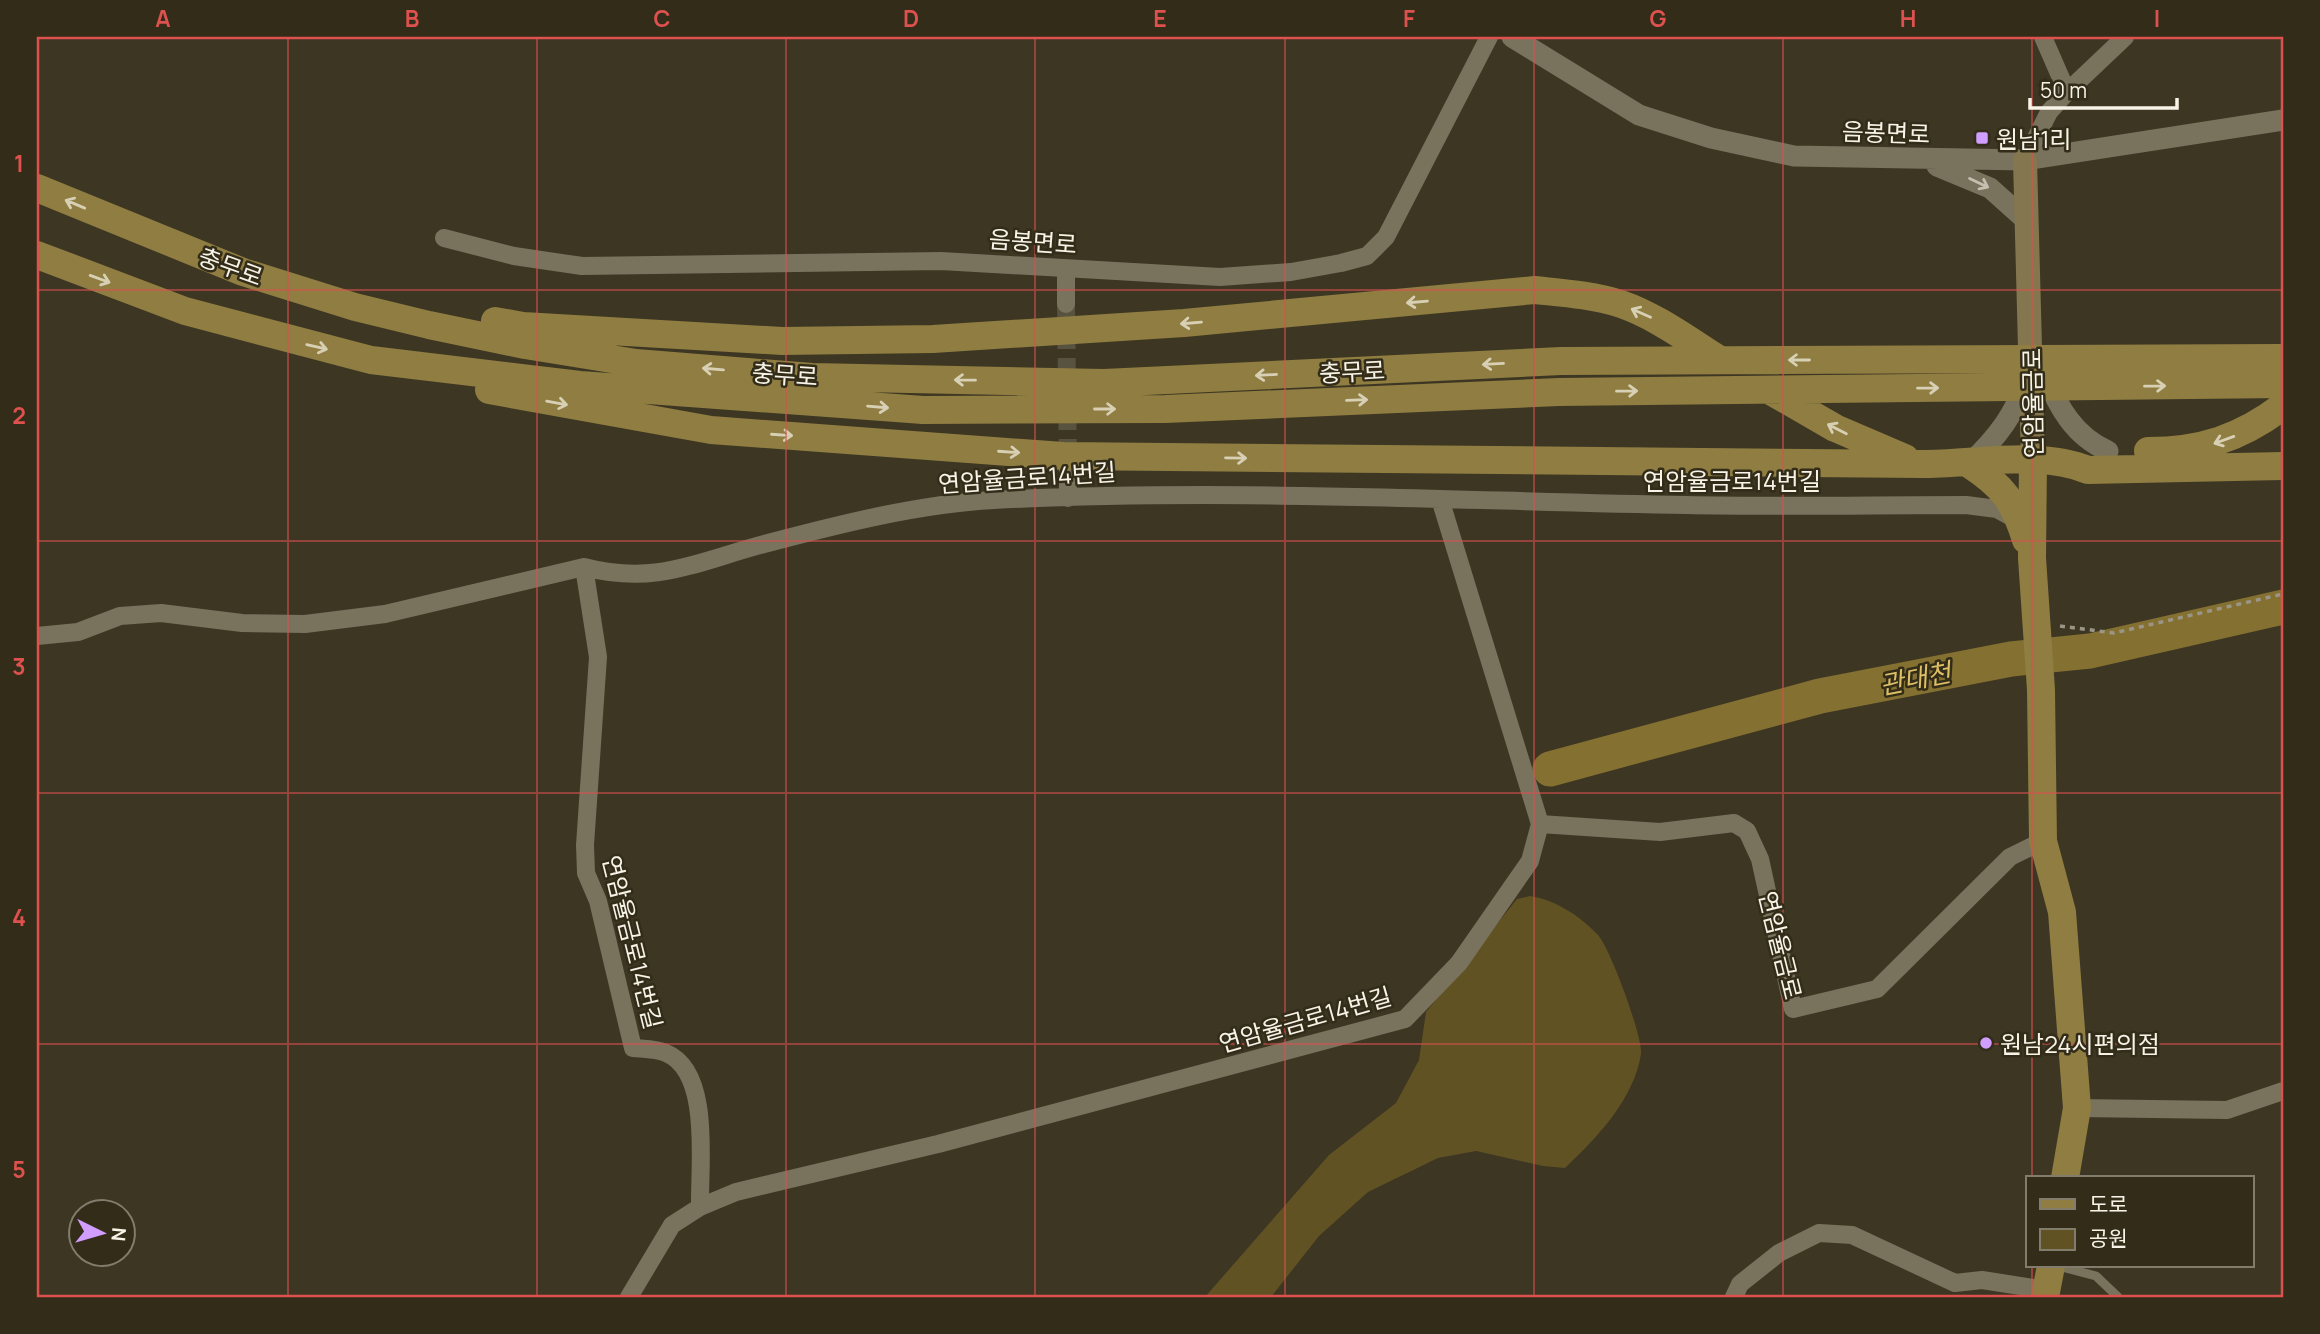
<svg xmlns="http://www.w3.org/2000/svg" width="2320" height="1334" font-family="Manrope,'Noto Sans KR',sans-serif">
<style>
.green{fill:#605223}
.lines{fill:none;stroke-linecap:round;stroke-linejoin:round}
.river{stroke:#847031;stroke-width:35}
.minor-tunnel{stroke:#585240;stroke-width:18;stroke-dasharray:18 9;stroke-linecap:butt}
.path{stroke:#9a9586;stroke-width:3.5;stroke-dasharray:5 5;stroke-linecap:butt}
.service{stroke:#79725d;stroke-width:9}
.minor{stroke:#79725d;stroke-width:18}
.tertiary{stroke:#79725d;stroke-width:21}
.secondary{stroke:#84774f;stroke-width:24}
.primary{stroke:#8f7d41;stroke-width:28}
.oneway{stroke:#c5bfb0}
.oneway2{stroke:#d8d0b5}
.grid{fill:none;stroke:#dd514e;stroke-width:2;stroke-opacity:0.55}
.poi-dot{fill:#d19dfe;stroke:#322c19;stroke-width:2.5}
.labels{text-anchor:middle;dominant-baseline:central;stroke-width:5;stroke-linejoin:round;paint-order:stroke}
.street-label{font-size:24px;fill:#f7f3e7;stroke:#322c19}
.poi-label{font-size:24px;fill:#f7f3e7;stroke:#322c19;text-anchor:start}
.water-label{font-size:26px;font-style:italic;fill:#ddbf65;stroke:#322c19}
.neatline{fill:none;stroke:#dd514e;stroke-width:2.5}
.grid-label{font-size:23px;text-anchor:middle;font-weight:bold;fill:#dd514e}
</style>
<rect width="100%" height="100%" fill="#3c3623"/>
<path class="green" d="M1530,896C1556,900 1580,916 1598,935C1610,948 1643,1037 1641,1054C1634,1099 1597,1138 1565,1168L1543,1166L1476,1151L1438,1158L1368,1192L1319,1236L1271,1297H1205L1329,1155L1396,1103L1419,1060L1426,1012L1517,899Z"/>
<g class="lines">
<path class="river" d="M1550,769L1820,696L2011,659L2090,651L2283,607"/>
<path class="minor-tunnel" d="M1066,304L1068,466"/>
<path class="path" d="M2060,626L2114,633L2283,594"/>
<path class="service" d="M2058,1266L2096,1276L2118,1297"/>
<path class="minor" d="M2067,92L2125,37
M2025,160L2049,112L2067,92L2043,37
M444,238L514,256L582,266L941,261L1220,277L1291,272L1341,263L1367,256L1386,237L1489,37
M1066,270V304
M1068,466V498
M584,567L598,657L585,845L586,873L598,901L633,1048C643,1049 657,1049 666,1053C712,1072 699,1166 700,1207
M37,636L78,632L120,616L161,613L242,623L305,624L385,614L584,567C657,586 698,561 768,543C840,524 919,504 994,500C1225,488 1455,501 1686,505C1779,507 1873,505 1966,505L1997,509L2019,521
M1540,824L1660,832L1734,823L1747,831L1760,859L1793,1009L1877,989L2010,857L2043,841
M2077,1108L2227,1110L2283,1091
M629,1297L672,1225L700,1207L736,1192L938,1144L1405,1019L1459,963L1530,861L1540,824L1440,499
M1734,1297L1740,1284L1779,1253L1819,1233L1852,1235L1955,1283L1982,1280L2046,1290"/>
<path class="tertiary" d="M1512,37L1639,115L1711,138L1794,156L2025,160L2283,120
M1937,166L1990,188L2027,221
M2045,374C2058,407 2074,436 2108,451
M1969,464C2000,435 2013,415 2029,377"/>
<path class="secondary" d="M2025,160L2033,460"/>
<path class="primary" d="M37,188L243,272L355,307L429,325L525,345L636,363L812,377L1104,383L1561,361L2283,358
M37,255L185,311L371,360L580,385L923,410L1165,409L1559,392L2283,384
M495,321L523,326L782,341L933,339L1184,323L1535,290C1564,293 1593,295 1621,304C1656,316 1688,340 1720,360
M489,390L711,430L1063,456L1922,464C1974,464 2041,450 2088,470L2283,466
M1769,390L1835,428L1905,458
M2148,451C2201,451 2241,438 2283,406
M2033,460L2032,558L2041,690L2043,841L2062,912L2077,1108L2065,1178
M1969,464C2003,486 2014,501 2026,540
M2045,1297L2051,1266"/>
</g>
<defs><path id="oneway-shaft" d="M-6 0H5M1.5-3L5.5 0L1.5 3" fill="none" stroke-width="1.6" stroke-linecap="round" stroke-linejoin="round" transform="scale(1.75)"/></defs>
<use class="oneway" href="#oneway-shaft" transform="translate(1979 183) rotate(26)"/>
<g class="oneway2">
<use href="#oneway-shaft" transform="translate(75 204) rotate(-157)"/>
<use href="#oneway-shaft" transform="translate(100 279) rotate(20)"/>
<use href="#oneway-shaft" transform="translate(1417 302) rotate(175)"/>
<use href="#oneway-shaft" transform="translate(1641 313) rotate(-156)"/>
<use href="#oneway-shaft" transform="translate(1191 323) rotate(175)"/>
<use href="#oneway-shaft" transform="translate(317 347) rotate(13)"/>
<use href="#oneway-shaft" transform="translate(1799 360) rotate(180)"/>
<use href="#oneway-shaft" transform="translate(1493 364) rotate(177)"/>
<use href="#oneway-shaft" transform="translate(713 369) rotate(-175)"/>
<use href="#oneway-shaft" transform="translate(1266 375) rotate(177)"/>
<use href="#oneway-shaft" transform="translate(965 380) rotate(-179)"/>
<use href="#oneway-shaft" transform="translate(2155 386) rotate(-1)"/>
<use href="#oneway-shaft" transform="translate(1928 388) rotate(-1)"/>
<use href="#oneway-shaft" transform="translate(1627 391) rotate(-1)"/>
<use href="#oneway-shaft" transform="translate(1357 400) rotate(-2)"/>
<use href="#oneway-shaft" transform="translate(557 403) rotate(10)"/>
<use href="#oneway-shaft" transform="translate(878 407) rotate(5)"/>
<use href="#oneway-shaft" transform="translate(1105 409)"/>
<use href="#oneway-shaft" transform="translate(1837 429) rotate(-153)"/>
<use href="#oneway-shaft" transform="translate(782 435) rotate(4)"/>
<use href="#oneway-shaft" transform="translate(2224 440) rotate(160)"/>
<use href="#oneway-shaft" transform="translate(1009 452) rotate(4)"/>
<use href="#oneway-shaft" transform="translate(1236 458) rotate(1)"/>
</g>
<path class="grid" d="M288,37V1297M537,37V1297M786,37V1297M1035,37V1297M1285,37V1297M1534,37V1297M1783,37V1297M2032,37V1178M37,290H2283M37,541H2283M37,793H2283M37,1044H2283M2032,1266V1297"/>
<g class="poi-dot">
<rect x="1975" y="131" width="14" height="14" rx="3.5"/>
<circle cx="1986" cy="1043" r="7"/>
</g>
<g class="labels">
<g class="street-label">
<text transform="translate(1886 132) rotate(2)">음봉면로</text>
<text transform="translate(1033 241) rotate(4)">음봉면로</text>
<text transform="translate(231 266) rotate(20)">충무로</text>
<text transform="translate(1352 371) rotate(-3)">충무로</text>
<text transform="translate(785 374) rotate(4)">충무로</text>
<text transform="translate(2032 403) rotate(-91)">연암율금로</text>
<text transform="translate(1027 477) rotate(-4)">연암율금로14번길</text>
<text x="1732" y="480">연암율금로14번길</text>
<text transform="translate(633 942) rotate(76)">연암율금로14번길</text>
<text transform="translate(1781 945) rotate(76)">연암율금로</text>
<text transform="translate(1305 1019) rotate(-16)">연암율금로14번길</text>
</g>
<g class="poi-label">
<text x="1996" y="138">원남1리</text>
<text x="2000" y="1043">원남24시편의점</text>
</g>
<g class="water-label">
<text transform="translate(1915 678) rotate(-11)">관대천</text>
</g>
</g>
<rect width="2320" height="1334" fill="none" stroke="#322c19" stroke-width="77"/>
<rect x="2026" y="1176" width="228" height="91" fill="#322c19" stroke="#817c6b" stroke-width="2"/>
<rect x="2040" y="1199" width="35" height="10" fill="#8f7d41" stroke="#817c6b" stroke-width="2"/>
<text x="2089" y="1212" font-size="21" fill="#f7f3e7">도로</text>
<rect x="2040" y="1229" width="35" height="21" fill="#605223" stroke="#817c6b" stroke-width="2"/>
<text x="2089" y="1246" font-size="21" fill="#f7f3e7">공원</text>
<g transform="translate(102 1233) rotate(95)"><circle r="33" fill="#322c19" stroke="#817c6b" stroke-width="2"/>
<path d="M0-5L12 26L0 18L-12 26Z" fill="#d19dfe"/>
<text y="-10" font-size="19" font-weight="bold" text-anchor="middle" fill="#f7f3e7">N</text>
</g>
<path d="M2030 98v10h147v-10" fill="none" stroke="#f7f3e7" stroke-width="3.5"/>
<text x="2040" y="98" font-size="21" fill="#f7f3e7" stroke="#322c19" stroke-width="5" paint-order="stroke">50 m</text>
<rect x="38" y="38" width="2244" height="1258" class="neatline"/>
<g class="grid-label">
<text x="163" y="27">A</text>
<text x="412" y="27">B</text>
<text x="662" y="27">C</text>
<text x="911" y="27">D</text>
<text x="1160" y="27">E</text>
<text x="1409" y="27">F</text>
<text x="1658" y="27">G</text>
<text x="1908" y="27">H</text>
<text x="2157" y="27">I</text>
<text x="19" y="172">1</text>
<text x="19" y="424">2</text>
<text x="19" y="675">3</text>
<text x="19" y="926">4</text>
<text x="19" y="1178">5</text>
</g>
</svg>
